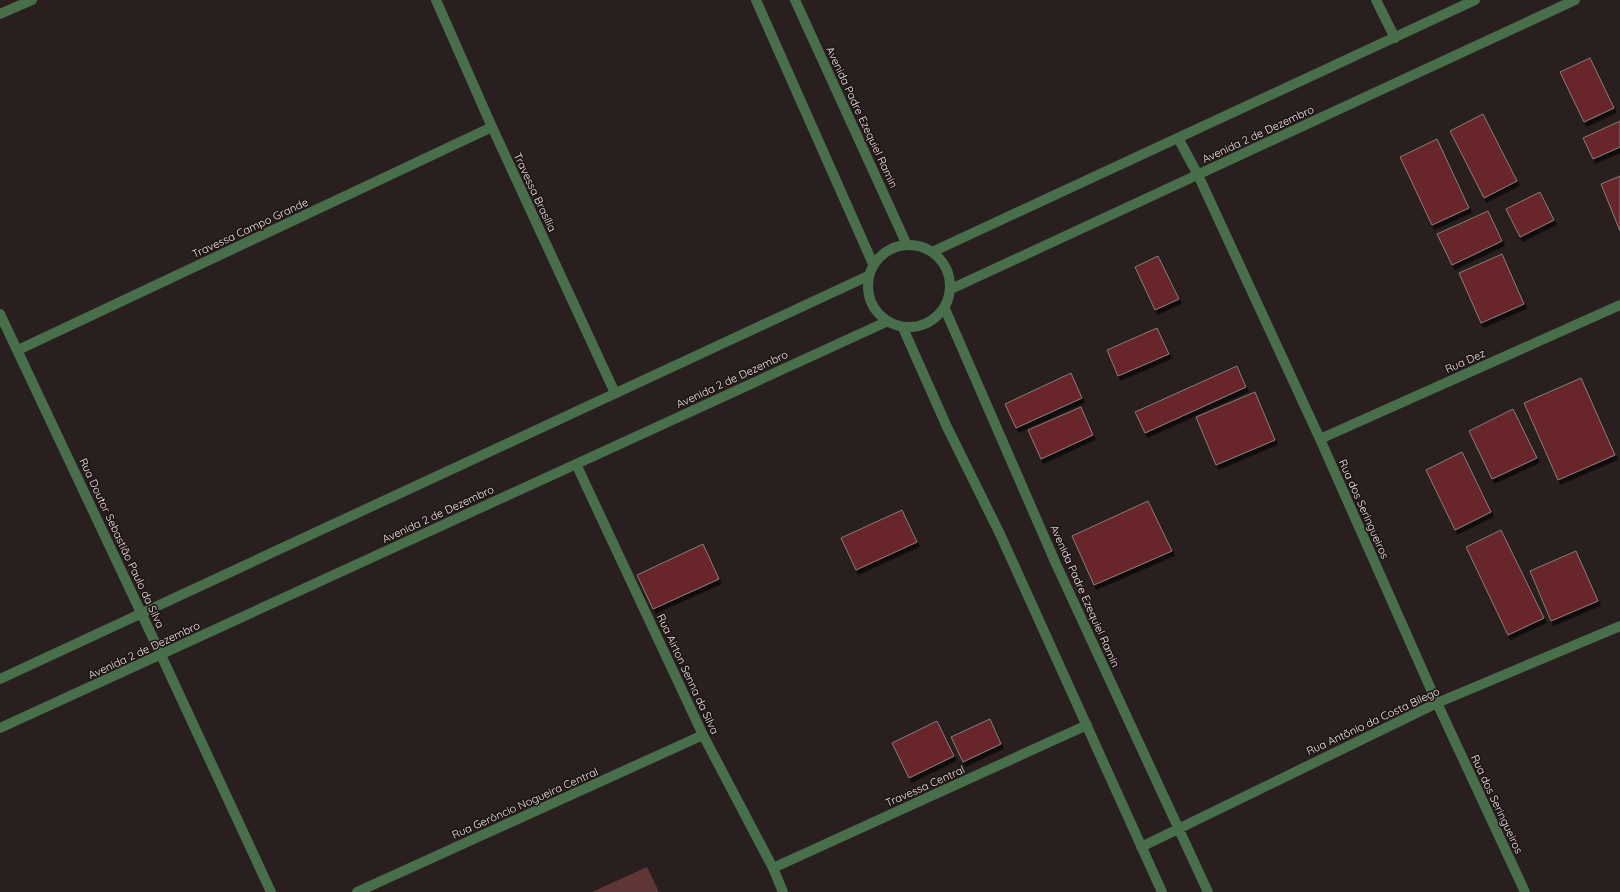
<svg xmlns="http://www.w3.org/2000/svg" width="1620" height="892" font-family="Quicksand,sans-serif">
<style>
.green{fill:#5f3536}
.building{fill:#68282b;stroke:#887b7a;filter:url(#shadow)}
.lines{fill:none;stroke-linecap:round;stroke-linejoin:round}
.minor{stroke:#486e4c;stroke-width:10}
.labels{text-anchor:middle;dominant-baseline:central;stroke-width:3.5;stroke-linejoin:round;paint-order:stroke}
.street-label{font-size:11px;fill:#ebe4e3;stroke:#201616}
</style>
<defs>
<filter id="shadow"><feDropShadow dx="2.5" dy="4.5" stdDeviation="0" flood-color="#0009"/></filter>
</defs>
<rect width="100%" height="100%" fill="#2a1f1f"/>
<path class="green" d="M647,867L659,892H592Z"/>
<path class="building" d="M1590,58L1614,108L1584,122L1560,72Z
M1483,114L1517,181L1484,198L1450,131Z
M1620,121V147L1593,159L1583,138Z
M1437,139L1469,208L1432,225L1400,157Z
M1620,176V231L1601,184Z
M1540,192L1554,220L1520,237L1506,209Z
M1488,211L1502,241L1452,265L1437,234Z
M1502,254L1524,304L1481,323L1459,273Z
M1158,256L1179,299L1155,310L1135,267Z
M1157,328L1169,354L1118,376L1107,350Z
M1237,366L1246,387L1145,433L1135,412Z
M1071,373L1082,398L1016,428L1005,404Z
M1581,378L1615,455L1558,480L1524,403Z
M1255,392L1275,440L1216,465L1196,417Z
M1081,407L1093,435L1041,459L1028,430Z
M1513,409L1537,458L1492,479L1469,431Z
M1462,452L1491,512L1455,530L1426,470Z
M1148,501L1172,551L1094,585L1072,536Z
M902,510L917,542L856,570L841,538Z
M1501,530L1544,618L1508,635L1466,547Z
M703,544L719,579L653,609L637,575Z
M1576,551L1598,601L1551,621L1530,571Z
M990,719L1001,744L963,762L951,737Z
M937,721L954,756L909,778L892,743Z"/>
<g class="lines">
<path class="minor" d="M436,0L492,127L615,393
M756,0L873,264
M795,0L907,245
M1376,0L1395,38
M0,14L32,0
M1178,138L1198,175L1320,439L1437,703L1525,892
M868 286a41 41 0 1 1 82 0a41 41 0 1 1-82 0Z
M932,252L1475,0
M951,289L1575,0
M945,309L1056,564L1208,892
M0,314L161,655L271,892
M903,328L947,427L1000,534L1162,892
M18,350L492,127
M1320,439L1620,305
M576,464L703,735L773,868L783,892
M0,679L868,276
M0,728L886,322
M1141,847L1437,703L1620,626
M773,868L1087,725
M357,892L703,735"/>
</g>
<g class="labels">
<g class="street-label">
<text transform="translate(862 117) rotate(65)">Avenida Padre Ezequiel Ramin</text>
<text transform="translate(1258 134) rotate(-25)">Avenida 2 de Dezembro</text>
<text transform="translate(535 192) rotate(65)">Travessa Brasília</text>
<text transform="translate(250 228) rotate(-25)">Travessa Campo Grande</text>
<text transform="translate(1465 361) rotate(-24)">Rua Dez</text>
<text transform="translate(732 379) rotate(-25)">Avenida 2 de Dezembro</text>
<text transform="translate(1364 509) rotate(66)">Rua dos Seringueiros</text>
<text transform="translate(438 514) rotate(-25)">Avenida 2 de Dezembro</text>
<text transform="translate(122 543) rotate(65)">Rua Doutor Sebastião Paulo da Silva</text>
<text transform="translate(1085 596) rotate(66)">Avenida Padre Ezequiel Ramin</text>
<text transform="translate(144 650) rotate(-25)">Avenida 2 de Dezembro</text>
<text transform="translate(688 674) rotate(65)">Rua Airton Senna da Silva</text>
<text transform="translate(1373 721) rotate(-25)">Rua Antõnio da Costa Bilego</text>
<text transform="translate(925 786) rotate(-24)">Travessa Central</text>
<text transform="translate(525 803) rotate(-24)">Rua Gerôncio Nogueira Central</text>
<text transform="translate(1497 804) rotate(65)">Rua dos Seringueiros</text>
</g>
</g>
</svg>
